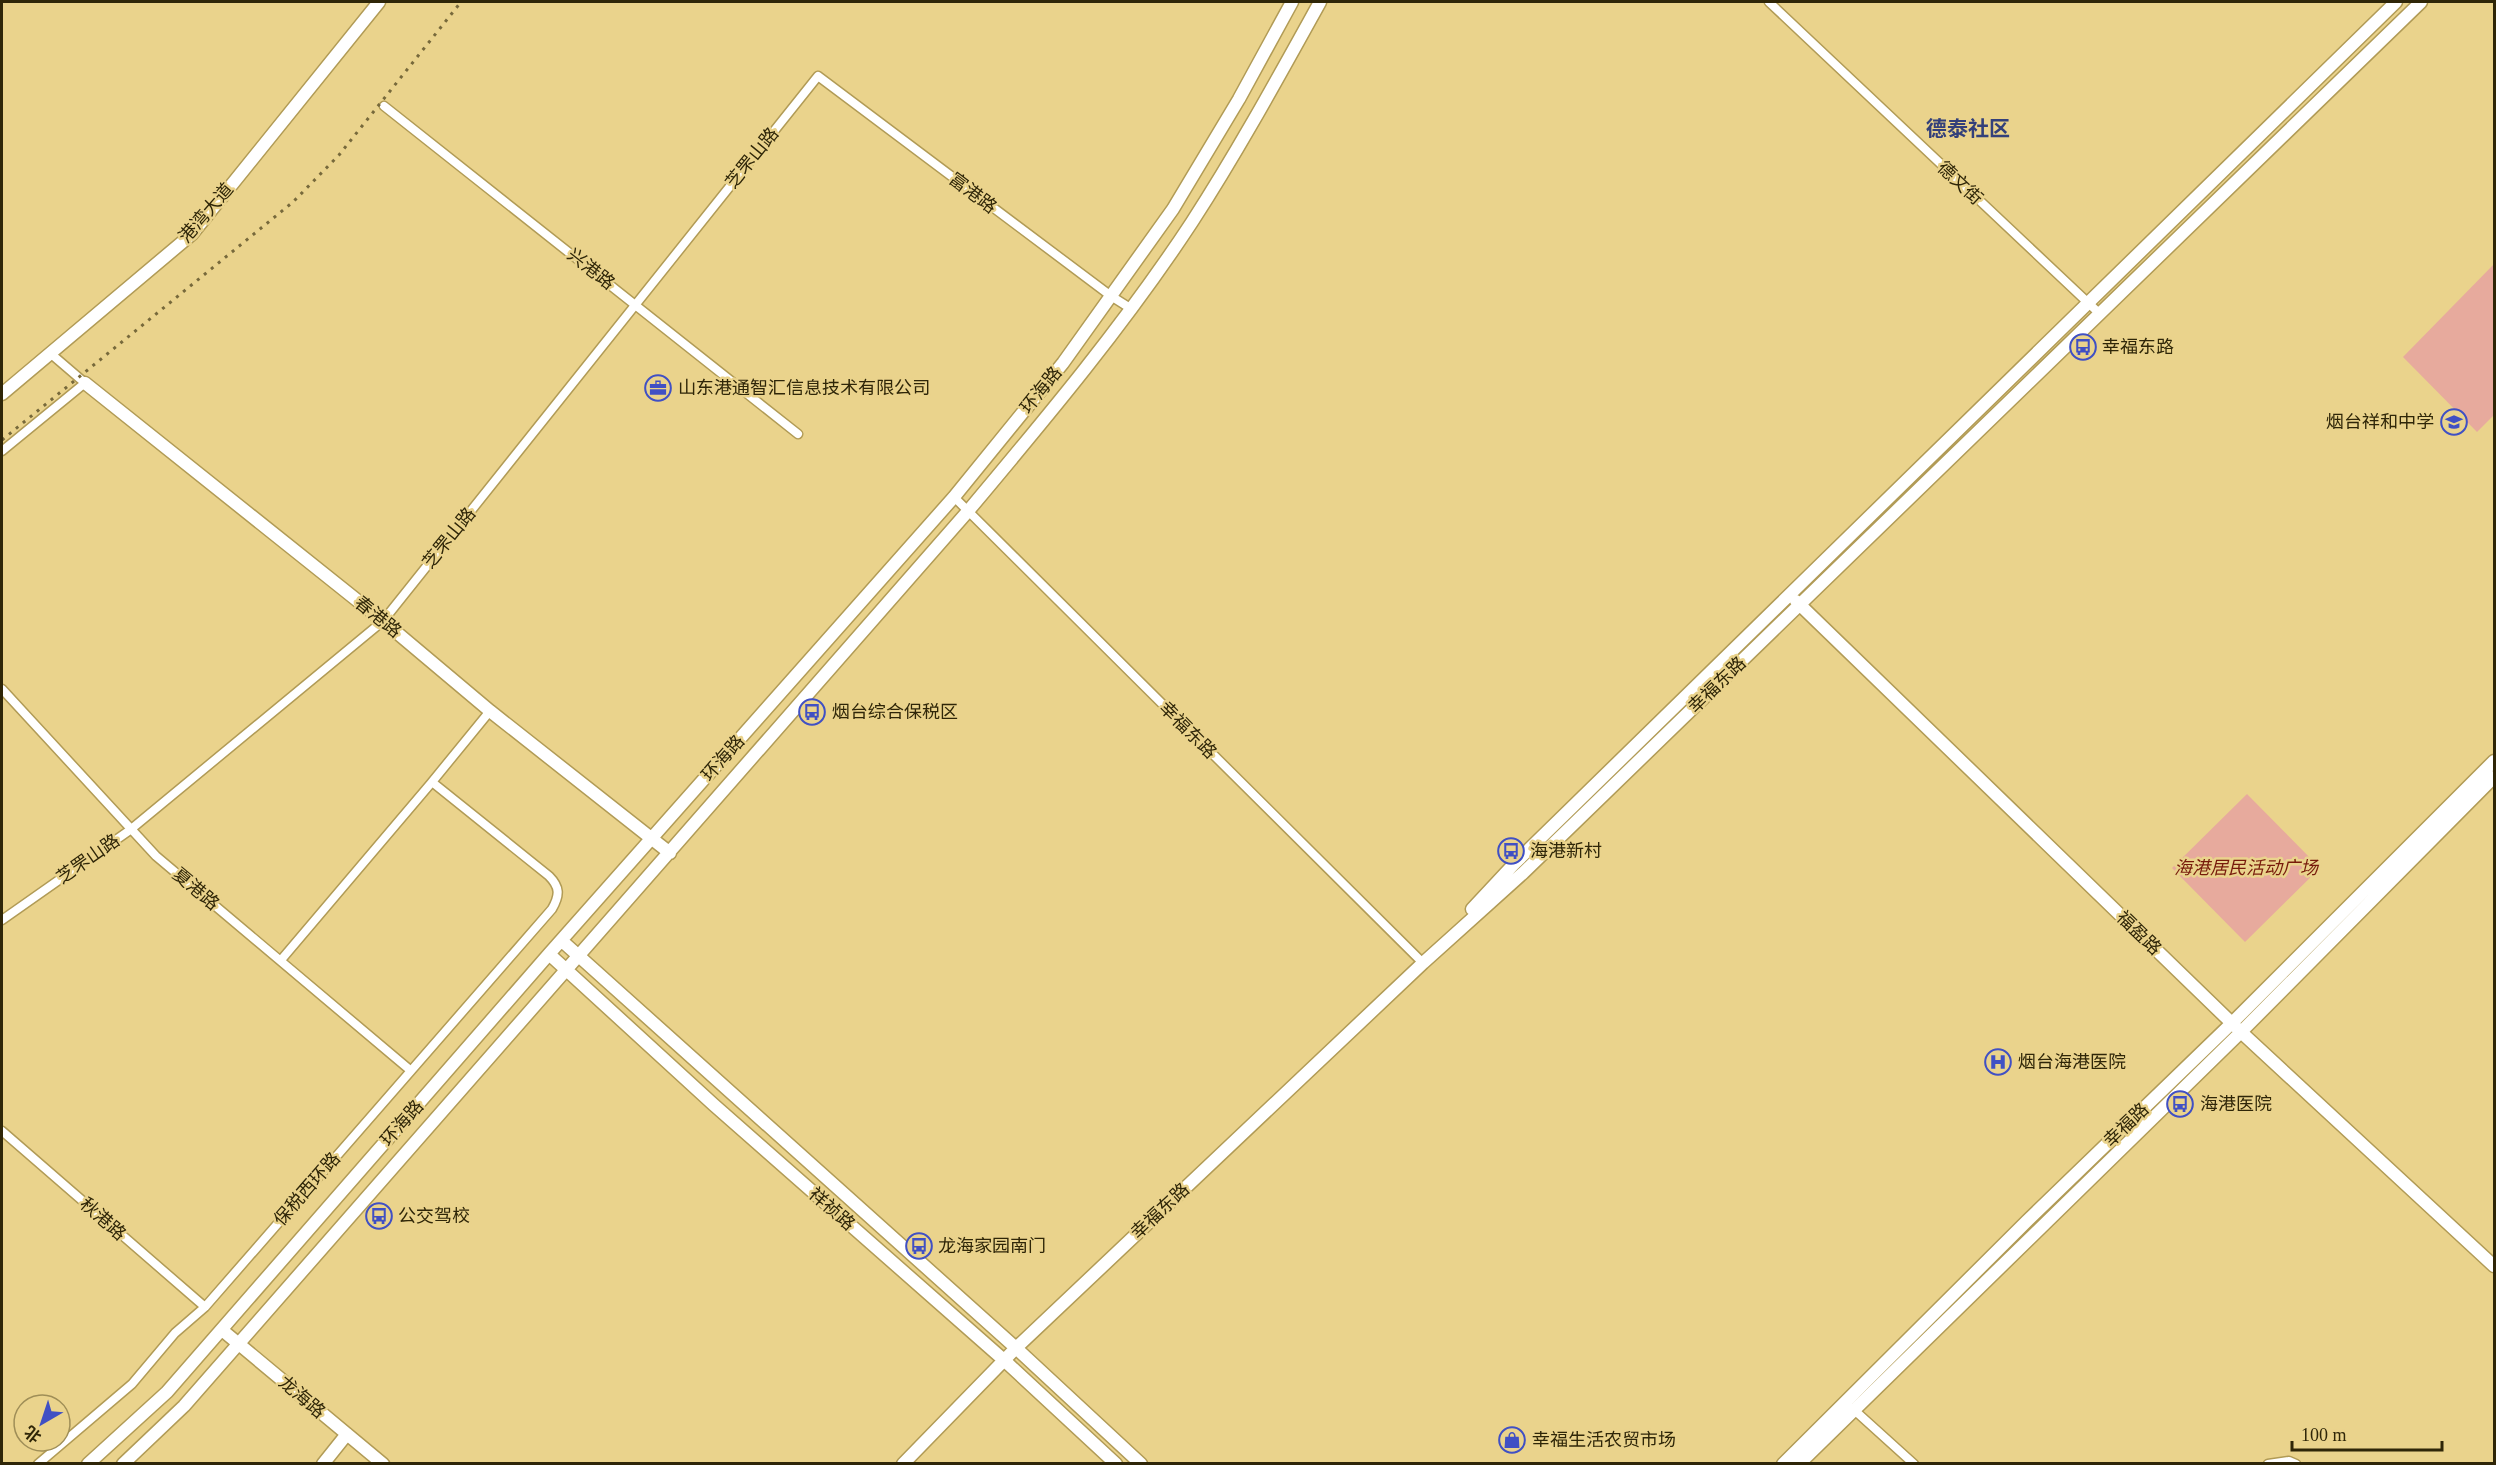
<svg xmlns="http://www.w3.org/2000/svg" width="2496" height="1465" font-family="'Times New Roman','Noto Sans SC',serif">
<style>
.green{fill:#e7aa9d}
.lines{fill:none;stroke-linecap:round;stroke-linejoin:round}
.street-casing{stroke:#b19b56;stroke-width:11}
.secondary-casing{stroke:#b19b56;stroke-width:15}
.street{stroke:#fff;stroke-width:8}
.secondary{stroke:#fff;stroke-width:12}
.rail{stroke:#77693b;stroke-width:3;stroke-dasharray:3 6;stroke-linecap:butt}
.labels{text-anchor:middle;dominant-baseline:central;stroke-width:5;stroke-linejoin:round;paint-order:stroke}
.street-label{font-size:18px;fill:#2f2608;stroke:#ead38c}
.poi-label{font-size:18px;fill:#2f2608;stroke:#ead38c;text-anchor:start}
.park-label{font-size:18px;font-style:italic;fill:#771b0b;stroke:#ead38c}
.quarter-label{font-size:21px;font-weight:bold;fill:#33407a;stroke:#ead38c}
</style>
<rect width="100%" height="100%" fill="#ead38c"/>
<path class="green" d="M2494,264V415L2477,432L2403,357Z
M2247,794L2320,868L2245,942L2172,868Z"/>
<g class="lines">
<g class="street-casing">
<path id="street" d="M1769,2L2100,314
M384,106L798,434
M2,451L85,383L50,353
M954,497L1423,963
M2,689L156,856L410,1070
M2,920L130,830L383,621L818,76L1111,296L1130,308
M281,960L432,782
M2,1131L205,1307
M1852,1408L1914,1464
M38,1464L132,1384L175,1333L205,1307L552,909C560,895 560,887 549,876L432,782L490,711
M2268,1464L2289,1461L2296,1464"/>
</g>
<g class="secondary-casing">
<path id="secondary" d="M85,383L383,621L490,711L670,853
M2,394L192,234L379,2
M1796,601L2241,1032L2494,1266
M1472,909L1514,864L2396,2
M562,941L1016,1348L1141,1464
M549,954L714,1105L1005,1361L1116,1464
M222,1330L383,1464
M88,1464L167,1392L549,954L954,497L1063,363L1173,209L1239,99L1292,2
M123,1464L184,1406L969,510C1047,417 1125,324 1192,222C1238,151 1279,76 1320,2
M323,1464L347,1434
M903,1464L1016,1348L1423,963L1523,873L2421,2
M1783,1464L2027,1221L2232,1023L2494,761
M1799,1464L2241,1032L2494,777"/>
</g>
<use href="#street" class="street"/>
<use href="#secondary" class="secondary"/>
<path class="rail" d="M2,440L293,202L339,155L461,2"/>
</g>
<defs>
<g id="bus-ring" transform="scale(1.35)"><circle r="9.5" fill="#ead38c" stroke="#4050c4" stroke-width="1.5"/><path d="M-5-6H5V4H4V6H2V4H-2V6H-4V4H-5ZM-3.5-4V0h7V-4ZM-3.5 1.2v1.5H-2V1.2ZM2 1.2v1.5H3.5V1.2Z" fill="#4050c4"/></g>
<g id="office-ring" transform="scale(1.35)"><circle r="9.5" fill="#ead38c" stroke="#4050c4" stroke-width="1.5"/><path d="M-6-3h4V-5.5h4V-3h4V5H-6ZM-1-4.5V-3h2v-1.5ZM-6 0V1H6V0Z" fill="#4050c4"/></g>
<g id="school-ring" transform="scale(1.35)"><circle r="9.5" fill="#ead38c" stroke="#4050c4" stroke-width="1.5"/><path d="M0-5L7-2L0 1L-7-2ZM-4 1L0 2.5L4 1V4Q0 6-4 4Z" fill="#4050c4"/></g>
<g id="hospital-ring" transform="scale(1.35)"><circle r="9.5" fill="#ead38c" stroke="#4050c4" stroke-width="1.5"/><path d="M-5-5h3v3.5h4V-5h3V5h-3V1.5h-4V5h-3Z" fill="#4050c4"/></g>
<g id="shop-ring" transform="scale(1.35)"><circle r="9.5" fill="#ead38c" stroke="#4050c4" stroke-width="1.5"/><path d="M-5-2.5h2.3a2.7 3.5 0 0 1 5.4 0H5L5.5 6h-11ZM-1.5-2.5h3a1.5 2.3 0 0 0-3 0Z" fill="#4050c4"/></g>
</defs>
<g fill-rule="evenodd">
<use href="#bus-ring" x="2083" y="347"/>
<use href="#office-ring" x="658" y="388"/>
<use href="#school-ring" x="2454" y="422"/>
<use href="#bus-ring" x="812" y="712"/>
<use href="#bus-ring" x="1511" y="851"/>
<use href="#hospital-ring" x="1998" y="1062"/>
<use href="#bus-ring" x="2180" y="1104"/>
<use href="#bus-ring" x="379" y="1216"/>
<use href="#bus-ring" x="919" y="1246"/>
<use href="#shop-ring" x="1512" y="1440"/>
</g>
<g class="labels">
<g class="street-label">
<text transform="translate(752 158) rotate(-51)">芝罘山路</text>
<text transform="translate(1960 183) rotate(43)">德文街</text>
<text transform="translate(973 193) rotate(37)">富港路</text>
<text transform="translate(206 213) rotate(-49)">港湾大道</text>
<text transform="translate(591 269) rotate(38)">兴港路</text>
<text transform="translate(1041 390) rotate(-51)">环海路</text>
<text transform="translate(449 538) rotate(-51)">芝罘山路</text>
<text transform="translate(378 617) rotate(39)">春港路</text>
<text transform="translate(1717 685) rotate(-44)">幸福东路</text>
<text transform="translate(1188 730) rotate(45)">幸福东路</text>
<text transform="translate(723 758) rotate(-49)">环海路</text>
<text transform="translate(88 859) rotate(-35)">芝罘山路</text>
<text transform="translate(196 889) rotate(40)">夏港路</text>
<text transform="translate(2139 933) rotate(44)">福盈路</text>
<text transform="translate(402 1123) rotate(-49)">环海路</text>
<text transform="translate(2126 1125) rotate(-44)">幸福路</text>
<text transform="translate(307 1189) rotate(-49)">保税西环路</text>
<text transform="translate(832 1209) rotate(41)">祥祯路</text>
<text transform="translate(1160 1211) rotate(-43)">幸福东路</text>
<text transform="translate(103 1219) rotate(41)">秋港路</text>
<text transform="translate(302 1397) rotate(40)">龙海路</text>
</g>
<g class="poi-label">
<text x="2102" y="347">幸福东路</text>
<text x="678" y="388">山东港通智汇信息技术有限公司</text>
<text x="2434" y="422" text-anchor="end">烟台祥和中学</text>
<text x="832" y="712">烟台综合保税区</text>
<text x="1530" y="851">海港新村</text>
<text x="2018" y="1062">烟台海港医院</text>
<text x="2200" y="1104">海港医院</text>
<text x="398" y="1216">公交驾校</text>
<text x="938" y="1246">龙海家园南门</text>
<text x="1532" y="1440">幸福生活农贸市场</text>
</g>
<g class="park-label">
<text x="2246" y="868">海港居民活动广场</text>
</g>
<g class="quarter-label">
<text x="1968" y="129">德泰社区</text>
</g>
</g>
<rect width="2496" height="1465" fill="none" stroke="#2f2608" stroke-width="6"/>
<g transform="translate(42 1423) rotate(219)"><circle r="28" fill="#ead38c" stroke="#9f8e57" stroke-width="1.5"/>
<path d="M0-4.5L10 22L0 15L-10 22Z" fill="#4050c4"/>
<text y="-9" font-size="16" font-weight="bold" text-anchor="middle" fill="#2f2608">北</text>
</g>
<path d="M2292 1441v9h150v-9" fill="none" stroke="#2f2608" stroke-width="3"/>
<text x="2301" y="1441" font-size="18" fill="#2f2608" stroke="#ead38c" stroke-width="4.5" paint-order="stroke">100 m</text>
</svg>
